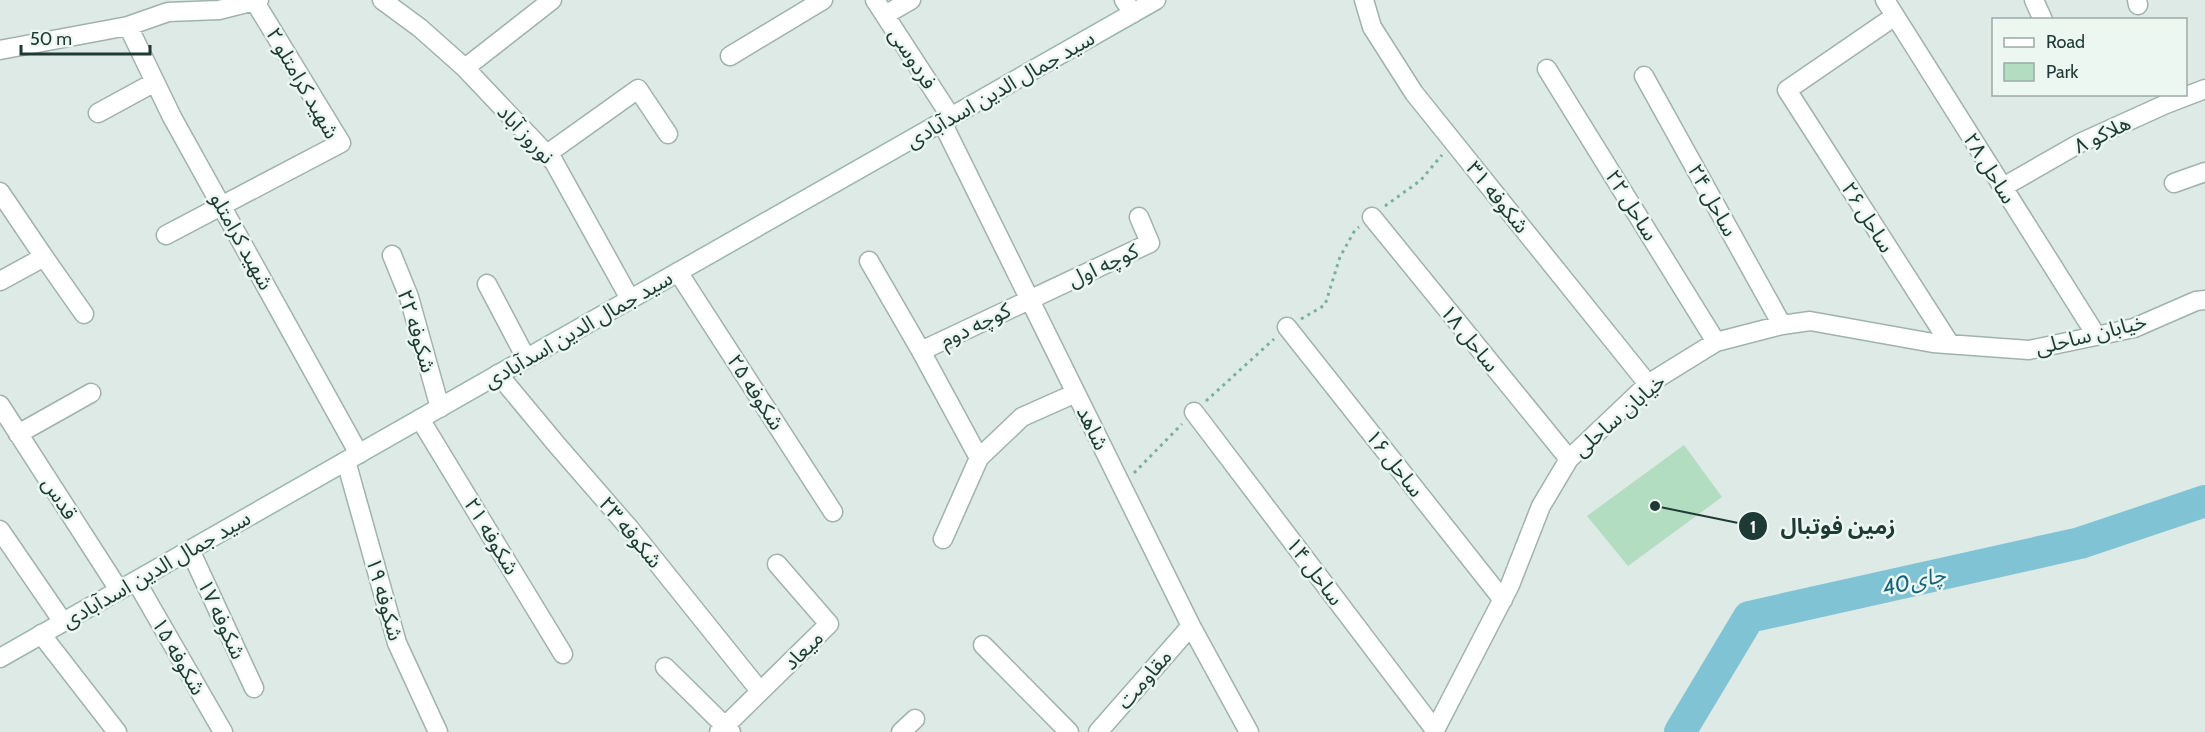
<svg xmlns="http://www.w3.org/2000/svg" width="2205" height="732" font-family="Cabin,'Noto Sans Arabic',sans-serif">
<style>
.park{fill:#b3ddc1}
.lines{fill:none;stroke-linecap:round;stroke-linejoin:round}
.river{stroke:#80c3d4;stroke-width:32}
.street-casing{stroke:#a0b2ac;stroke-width:21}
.secondary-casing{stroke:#9bb6ae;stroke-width:21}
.path{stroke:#7bb0a1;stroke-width:3;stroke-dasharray:3 4.5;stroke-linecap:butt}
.street{stroke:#fff;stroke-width:18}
.secondary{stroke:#fff;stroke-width:18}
.labels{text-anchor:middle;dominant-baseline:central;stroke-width:5;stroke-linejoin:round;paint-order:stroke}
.street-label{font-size:21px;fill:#1e3a34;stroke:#edf7f2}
.water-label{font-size:22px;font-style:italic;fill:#156378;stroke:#edf7f2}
.leader{fill:none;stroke:#1e3a34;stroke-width:2}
.callout-dot{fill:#1e3a34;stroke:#edf7f2;stroke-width:2}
.mark-label{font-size:18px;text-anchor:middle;font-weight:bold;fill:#fff}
.callout-label{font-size:22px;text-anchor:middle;font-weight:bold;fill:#1e3a34;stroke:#edf7f2;stroke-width:5;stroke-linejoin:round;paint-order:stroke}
</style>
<rect width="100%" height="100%" fill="#ddeae5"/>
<path class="park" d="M1684,445L1722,497L1628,566L1587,516Z"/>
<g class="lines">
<path class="river" d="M1680,732L1749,617L2080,543L2205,501"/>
<g class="street-casing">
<path id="street" d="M382,0L420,28L465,68L554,162L630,299
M875,0L951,117
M1124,0L1133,13
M1364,0L1372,27L1414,93L1648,384
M1885,0L2096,335
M2034,0L2043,20
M2137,0L2138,5
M885,15L911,0
M1895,16L1787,90L1950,344
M128,26L172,117L359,454
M0,50L128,26L168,12L219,10L259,0
M730,56L823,0
M465,68L552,0
M1547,69L1716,342
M1644,76L1782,325
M98,113L155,82
M942,122L1191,626L1249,732
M547,154L638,89L668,134
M2174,183L2205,172
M2003,187L2080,143L2166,104L2205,89
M0,192L44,257L0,281
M1372,217L1569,459
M166,235L341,143L255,2
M392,255L409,297L440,408
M44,257L84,314
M869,261L921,351L979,458
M678,272L833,512
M487,284L526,358
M1287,327L1503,600
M921,351L1150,243L1139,217
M498,374L557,445L630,529L760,691
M0,405L119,590
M1194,412L1435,730
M420,419L563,654
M18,434L91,393
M346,461L397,643L438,732
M0,530L63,622
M943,539L979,458L1022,417L1076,393
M190,550L254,688
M136,581L223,732
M41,634L117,732
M983,645L1069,732
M665,667L731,732
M719,732L829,624L777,564
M901,732L915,719
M1098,732L1191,626
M1434,732L1510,585L1541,506L1569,459L1648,384L1716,342L1782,325L1810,321L1933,343L2029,350L2134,328L2196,301L2205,300"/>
</g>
<g class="secondary-casing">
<path id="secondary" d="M0,658L1156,0"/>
</g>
<path class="path" d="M1385,206L1421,180L1442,155
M1301,319L1325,305L1340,257L1355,230L1359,227
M1206,401L1274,339
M1134,473L1182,424"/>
<use href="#street" class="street"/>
<use href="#secondary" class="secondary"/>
</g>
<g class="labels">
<g class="street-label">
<text transform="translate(913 58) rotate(57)">فردوسی</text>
<text transform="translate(303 83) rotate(60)">شهید کرامتلو ۲</text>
<text transform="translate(1000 89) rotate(-30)">سید جمال الدین اسدآبادی</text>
<text transform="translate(526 134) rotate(47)">نوروز آباد</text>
<text transform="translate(2102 134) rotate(-26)">هلاکو ۸</text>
<text transform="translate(1990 168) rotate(58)">ساحل ۲۸</text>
<text transform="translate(1498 197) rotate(51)">شکوفه ۳۱</text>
<text transform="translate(1713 200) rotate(61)">ساحل ۲۴</text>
<text transform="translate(1632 205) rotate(58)">ساحل ۲۲</text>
<text transform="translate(1868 217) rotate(58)">ساحل ۲۶</text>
<text transform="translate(242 241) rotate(61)">شهید کرامتلو</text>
<text transform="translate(1103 265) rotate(-25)">کوچه اول</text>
<text transform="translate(975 325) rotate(-26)">کوچه دوم</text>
<text transform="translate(578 329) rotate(-30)">سید جمال الدین اسدآبادی</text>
<text transform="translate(417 331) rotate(73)">شکوفه ۲۲</text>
<text transform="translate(2091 334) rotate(-14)">خیابان ساحلی</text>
<text transform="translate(1470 338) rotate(51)">ساحل ۱۸</text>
<text transform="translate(756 392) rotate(57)">شکوفه ۲۵</text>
<text transform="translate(1619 415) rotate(-41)">خیابان ساحلی</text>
<text transform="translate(1093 428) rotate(64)">شاهد</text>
<text transform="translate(1395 463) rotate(52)">ساحل ۱۶</text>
<text transform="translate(60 498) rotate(57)">قدس</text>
<text transform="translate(631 532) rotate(50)">شکوفه ۲۳</text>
<text transform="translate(492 536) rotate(59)">شکوفه ۲۱</text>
<text transform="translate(156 569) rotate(-30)">سید جمال الدین اسدآبادی</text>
<text transform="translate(1315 571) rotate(53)">ساحل ۱۴</text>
<text transform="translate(385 599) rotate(74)">شکوفه ۱۹</text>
<text transform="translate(222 619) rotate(65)">شکوفه ۱۷</text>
<text transform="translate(803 650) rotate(-44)">میعاد</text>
<text transform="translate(179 656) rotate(60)">شکوفه ۱۵</text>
<text transform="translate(1144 679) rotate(-49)">مقاومت</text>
</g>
<g class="water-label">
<text transform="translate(1914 581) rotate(-13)">40چای</text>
</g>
</g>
<path class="leader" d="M1655 506L1753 526"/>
<g class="callout-dot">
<circle cx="1655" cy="506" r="6"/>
<circle cx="1753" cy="526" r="15"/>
</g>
<g class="mark-label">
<text x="1753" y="533">1</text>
</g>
<g class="callout-label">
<text x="1838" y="534">زمین فوتبال</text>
</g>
<rect x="1992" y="18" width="195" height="78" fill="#edf7f2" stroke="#9aaba6" stroke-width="1.5"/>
<rect x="2004" y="38" width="30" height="9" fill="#ffffff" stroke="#9aaba6" stroke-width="1.5"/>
<text x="2046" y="48" font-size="18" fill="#1e3a34">Road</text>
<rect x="2004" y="63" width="30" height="18" fill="#b3ddc1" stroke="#9aaba6" stroke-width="1.5"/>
<text x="2046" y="78" font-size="18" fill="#1e3a34">Park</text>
<path d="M21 45v9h129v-9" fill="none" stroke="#1e3a34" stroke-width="3"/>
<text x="30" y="45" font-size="18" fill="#1e3a34" stroke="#edf7f2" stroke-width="4.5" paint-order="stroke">50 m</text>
</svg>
